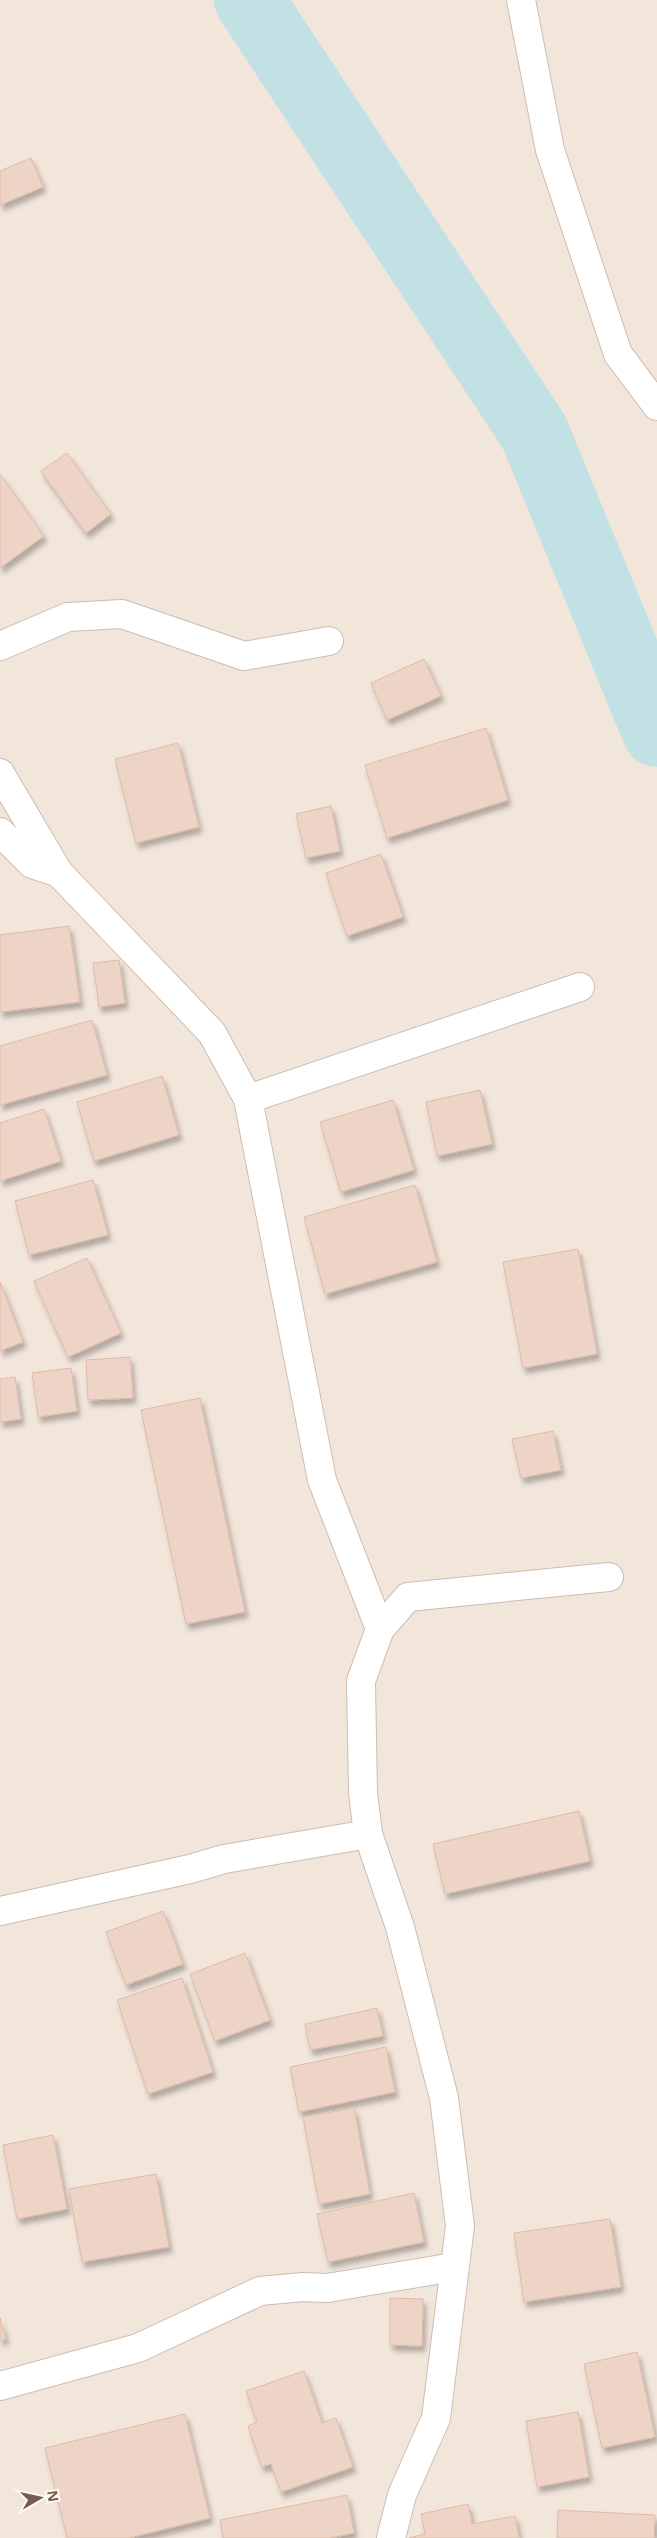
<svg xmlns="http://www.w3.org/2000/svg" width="657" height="2538" font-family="'Open Sans',sans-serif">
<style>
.residential{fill:#f2e6db}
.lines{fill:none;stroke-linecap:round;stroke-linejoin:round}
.river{stroke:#c1e1e4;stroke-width:70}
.building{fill:#eed4c6;stroke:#e0baa7;filter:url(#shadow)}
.minor-casing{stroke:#cdbcb2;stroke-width:30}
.minor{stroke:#fff;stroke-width:28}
</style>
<defs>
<filter id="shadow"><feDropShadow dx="3" dy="5.5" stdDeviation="2.5" flood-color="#0004"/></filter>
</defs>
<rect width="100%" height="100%" fill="#fbf4ec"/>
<path class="residential" d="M0,0H657V2538H0Z"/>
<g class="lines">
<path class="river" d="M249,0L534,432L657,732"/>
</g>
<path class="building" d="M31,158L43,187L0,205V171Z
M67,453L111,514L86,533L41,471Z
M0,474L44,536L0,568Z
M424,659L441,696L387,720L371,683Z
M486,728L508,800L387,838L365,765Z
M178,743L199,827L136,843L115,759Z
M331,806L340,851L306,858L296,814Z
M381,854L403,917L347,936L326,873Z
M69,926L80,1002L0,1012V935Z
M119,960L125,1003L99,1007L93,963Z
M92,1020L107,1075L0,1105V1046Z
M162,1076L179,1135L94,1161L77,1102Z
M480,1090L492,1144L437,1156L426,1102Z
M393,1100L414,1170L341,1192L320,1122Z
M44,1109L61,1161L0,1181V1123Z
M93,1180L108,1235L29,1255L15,1201Z
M415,1185L437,1262L325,1294L304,1217Z
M578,1249L597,1354L523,1368L503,1262Z
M87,1258L121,1333L68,1357L34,1281Z
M0,1282L23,1342L0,1351Z
M130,1357L133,1398L88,1400L86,1360Z
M71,1368L77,1411L38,1417L32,1373Z
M15,1377L21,1419L0,1422V1379Z
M200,1398L245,1612L186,1624L141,1410Z
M553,1431L561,1470L521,1478L512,1439Z
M579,1811L590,1861L445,1894L433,1844Z
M163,1911L183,1964L126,1985L106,1932Z
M245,1953L270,2020L215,2041L190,1974Z
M182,1978L213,2072L148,2094L117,2000Z
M377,2008L383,2036L310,2050L305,2024Z
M386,2047L395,2092L299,2112L290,2067Z
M354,2108L370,2194L319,2204L303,2117Z
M53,2135L67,2209L17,2219L3,2145Z
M156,2174L169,2247L82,2262L69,2189Z
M414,2193L424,2242L328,2262L317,2214Z
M610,2219L621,2287L524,2302L514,2233Z
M390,2298L423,2299L422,2346L390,2345Z
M0,2318L6,2339L0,2340Z
M637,2352L655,2437L602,2448L584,2364Z
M304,2371L322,2423L336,2418L353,2467L281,2492L271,2464L262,2467L248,2426L257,2422L246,2391Z
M578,2412L589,2477L537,2487L526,2421Z
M185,2414L210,2518L129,2538H67L45,2448Z
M347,2495L354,2533L330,2538H223L220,2520Z
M468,2504L472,2524L515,2516L519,2538H409L425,2534L421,2514Z
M558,2510L655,2515L654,2538H557Z"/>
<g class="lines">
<g class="minor-casing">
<path id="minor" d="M521,0L550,150L618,354L657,406
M0,646L68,617L122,614L244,656L329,641
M0,773L59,873L212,1033L248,1099L322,1480L380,1629L361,1681L363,1793L368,1834
M0,832L32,864L59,873
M248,1099L580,987
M380,1629L408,1597L609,1577
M0,1911L190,1869L224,1859L368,1834L400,1927L444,2098L460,2226L436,2418L402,2495L391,2538
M0,2386L138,2348L260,2291L303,2287L327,2288L454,2267"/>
</g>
<use href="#minor" class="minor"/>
</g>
<g transform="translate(40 2498) rotate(81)" stroke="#fef9f2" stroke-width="4" paint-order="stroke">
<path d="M0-4L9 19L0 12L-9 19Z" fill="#755b50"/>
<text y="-8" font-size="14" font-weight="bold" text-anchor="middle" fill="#755b50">N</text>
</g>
</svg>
